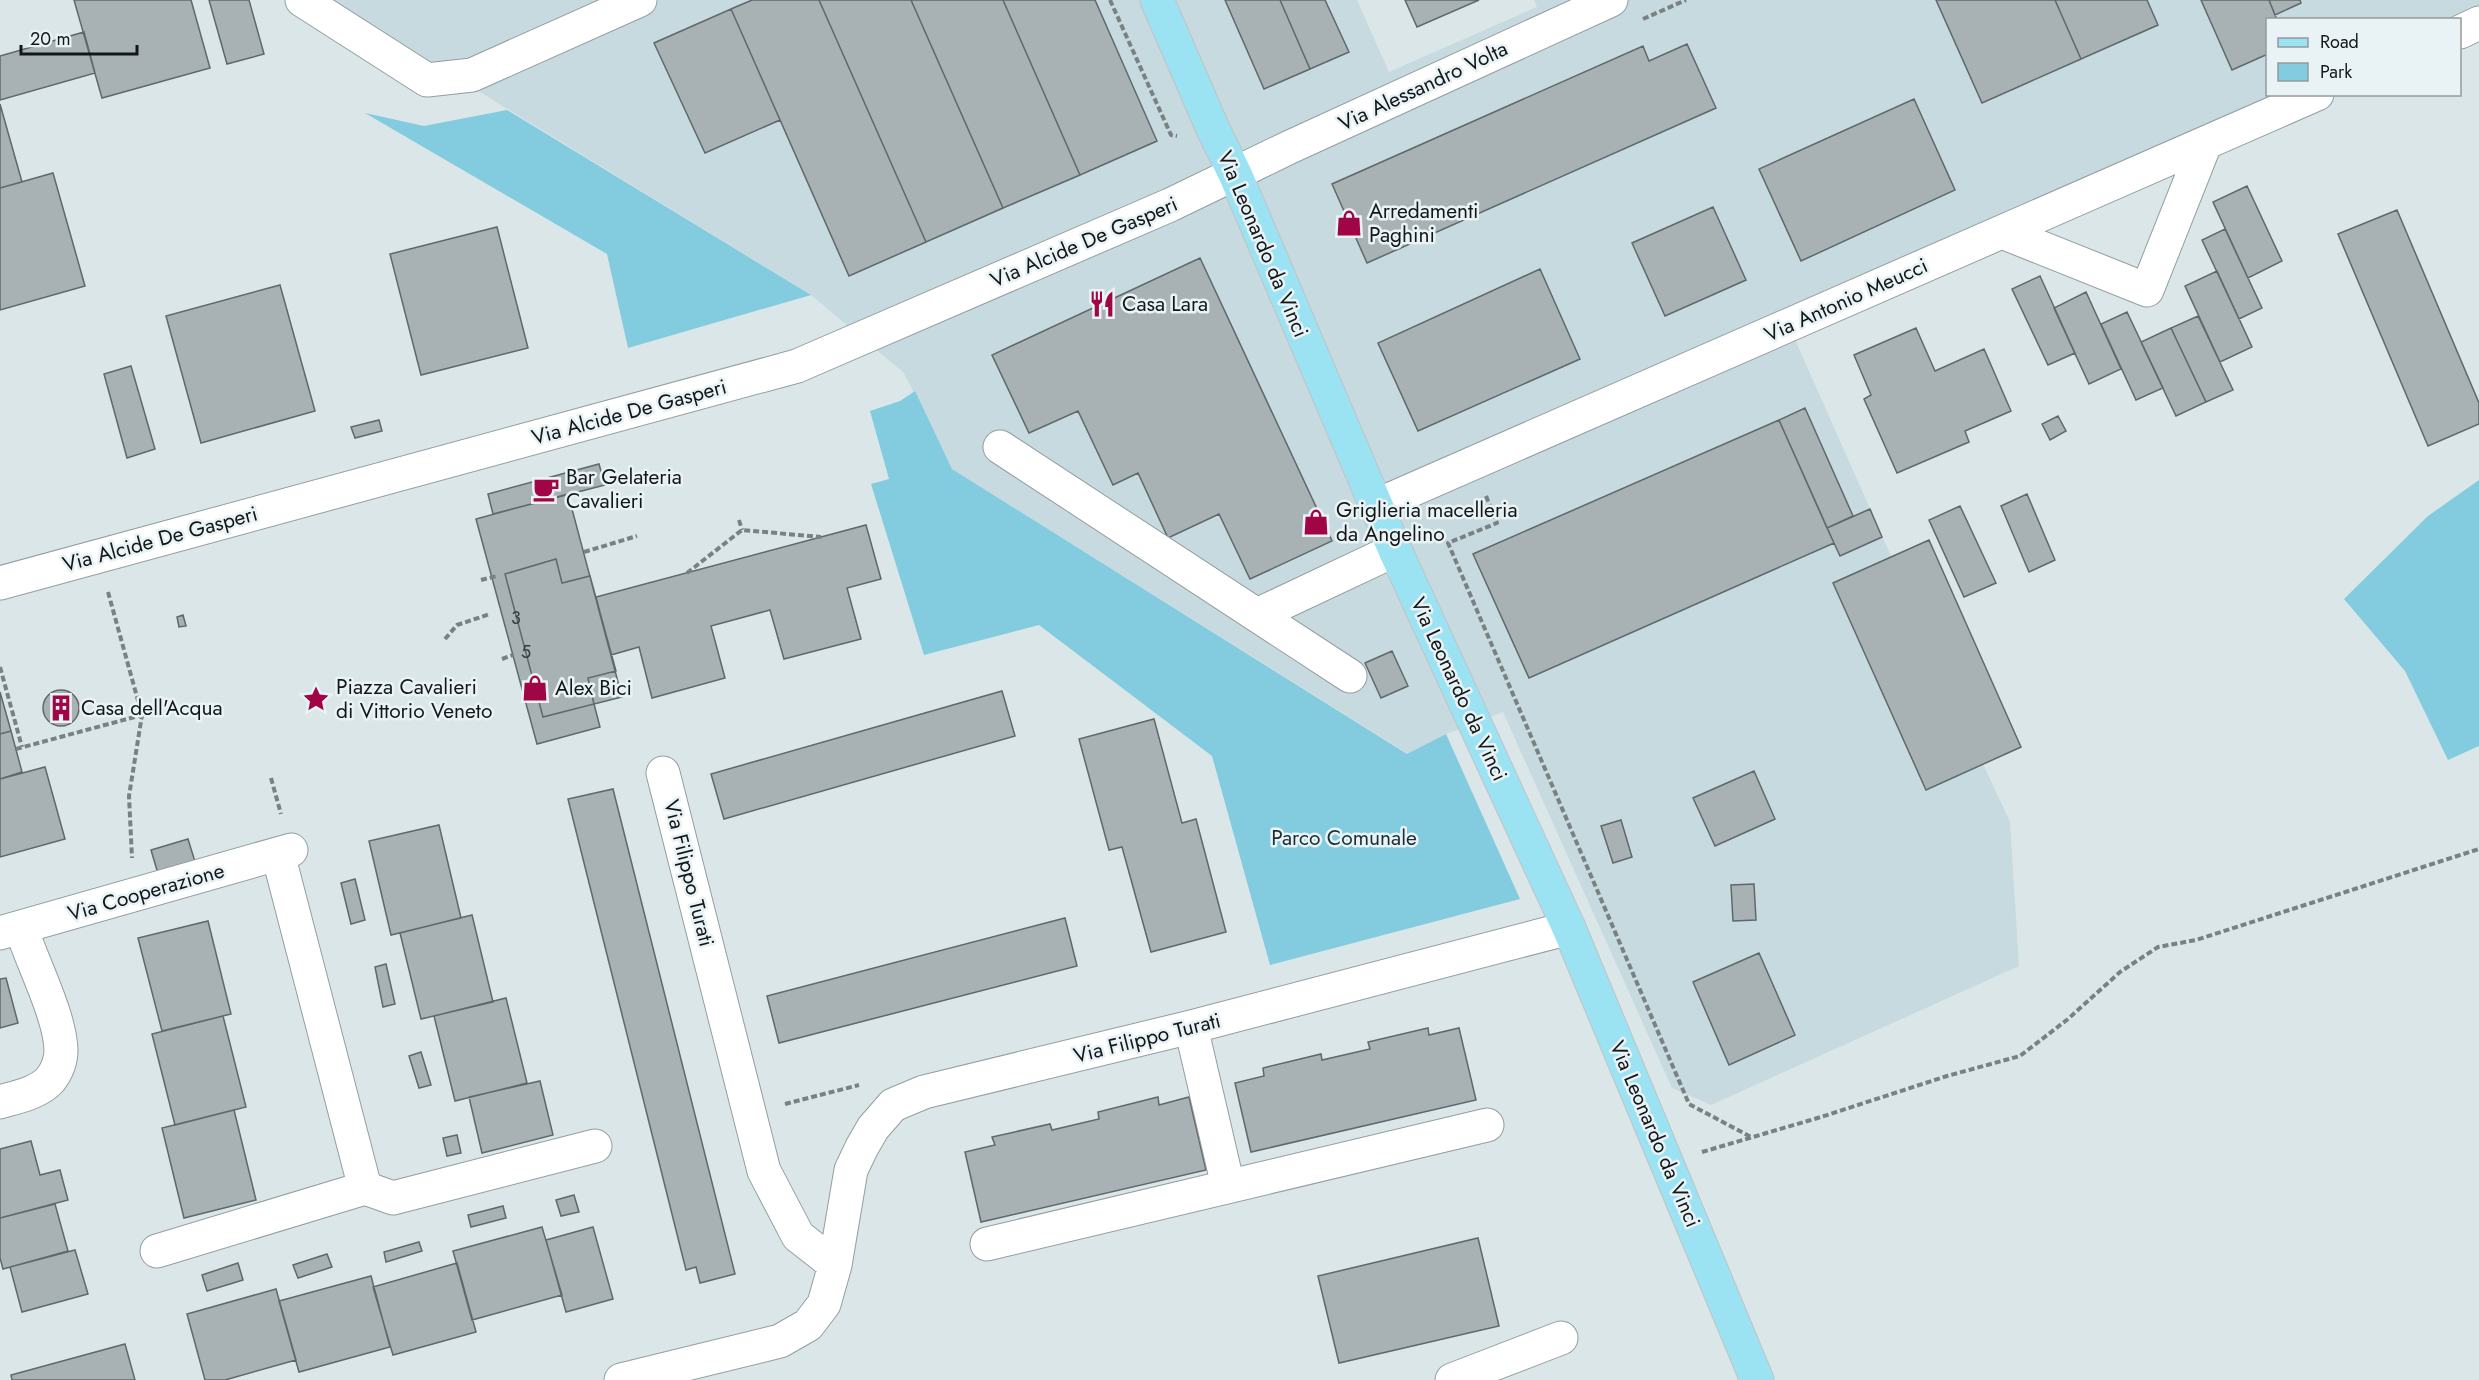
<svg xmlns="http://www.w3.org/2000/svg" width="2479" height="1380" font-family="Jost,sans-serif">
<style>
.built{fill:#c7dadf}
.green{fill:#83cbde}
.building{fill:#a8b2b5;stroke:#5f686a;stroke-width:1.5}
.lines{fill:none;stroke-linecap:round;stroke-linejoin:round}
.minor-casing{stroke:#949ea1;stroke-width:35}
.major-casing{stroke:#c2c3c3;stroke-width:35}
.path{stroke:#7a8183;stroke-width:4;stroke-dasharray:6 3;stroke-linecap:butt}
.minor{stroke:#fff;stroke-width:33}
.major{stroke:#9be2f3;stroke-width:33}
.labels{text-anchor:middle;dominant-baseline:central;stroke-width:5;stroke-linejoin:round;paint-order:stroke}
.number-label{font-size:18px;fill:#383e3f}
.street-label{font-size:21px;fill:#131718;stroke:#e9f3f6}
.poi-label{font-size:21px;fill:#131718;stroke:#e9f3f6;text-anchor:start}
.park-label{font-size:21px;fill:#182f35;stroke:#e9f3f6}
</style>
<rect width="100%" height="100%" fill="#dbe6e9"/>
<path class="built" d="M330,0H1357L1389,72L1537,7L1534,0H2479V14L2460,20H2268V94L2295,95L1785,317L1891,556L1929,540L2021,747L1983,764L2010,822L2019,966L1711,1105L1672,1088L1503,712L1446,734L1408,754L952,469L904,373L811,295Z"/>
<path class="green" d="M507,110L811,295L628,348L607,254L365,113L424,126Z
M915,391L952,469L1407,754L1446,734L1520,899L1270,965L1212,756L1039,625L924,655L871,484L889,479L870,411L900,401Z
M2479,480V746L2448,760L2405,671L2344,599L2428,516Z"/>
<path class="building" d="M74,0H191L210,68L102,98Z
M209,0H249L264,54L227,64Z
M752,0H819L926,242L849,276L731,9Z
M819,0H911L1003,208L926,242Z
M911,0H1003L1080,175L1003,208Z
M1003,0H1095L1157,141L1080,175Z
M1225,0H1280L1310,69L1264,89Z
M1280,0H1325L1349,52L1310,69Z
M1405,0H1479L1417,27Z
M1936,0H2055L2081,59L1982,103Z
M2055,0H2147L2158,25L2081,59Z
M2201,0H2269L2277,20H2268V54L2232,70Z
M2269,0H2300L2301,3L2275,15Z
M731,9L780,120L705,153L654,43Z
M84,32L95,73L0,100V56Z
M1687,44L1716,108L1367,263L1332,184L1643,46L1649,61Z
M1914,99L1955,190L1801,261L1759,169Z
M0,104L22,182L0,188Z
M53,173L85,286L0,310V188Z
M2247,186L2282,261L2248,278L2213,202Z
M1713,207L1746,280L1665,316L1632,243Z
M2397,210L2479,403V424L2428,446L2338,234Z
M497,227L528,348L421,375L390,254Z
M2225,229L2262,308L2239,319L2202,240Z
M1200,258L1332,541L1250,579L1219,514L1168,538L1138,473L1113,485L1078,411L1029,433L992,355Z
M1540,269L1580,359L1418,431L1378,343Z
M2217,271L2252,347L2220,362L2185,286Z
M2040,276L2075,353L2048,365L2012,289Z
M280,285L315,411L201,443L166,316Z
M2086,292L2121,369L2089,384L2054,308Z
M2127,312L2163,388L2136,400L2101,324Z
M2198,316L2233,390L2206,402L2171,328Z
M1916,328L1935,371L1984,349L2011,411L1965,431L1969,442L1897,473L1864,399L1871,395L1854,355Z
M2171,328L2206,402L2176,416L2141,342Z
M131,366L155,449L127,458L104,374Z
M1805,408L1853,516L1827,528L1779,420Z
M2058,416L2066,431L2050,440L2042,424Z
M379,420L382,431L355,438L351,427Z
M1779,420L1834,543L1529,678L1473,554Z
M599,464L605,485L493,514L488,494Z
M568,494L622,697L594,704L600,727L537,744L476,519Z
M2027,494L2055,560L2029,572L2001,506Z
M1960,506L1996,583L1964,597L1929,520Z
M1870,509L1882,537L1840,556L1827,528Z
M866,525L881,579L847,588L861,639L784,659L770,610L711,626L725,678L652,698L639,647L611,655L596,597Z
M1929,540L2021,747L1926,790L1833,583Z
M556,559L562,583L590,576L616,671L588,678L594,704L543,717L505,574Z
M183,615L186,626L179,627L177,617Z
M1392,651L1408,686L1381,698L1365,663Z
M43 708a18 18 0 1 1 36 0a18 18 0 1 1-36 0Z
M1002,691L1015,736L724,819L711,774Z
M0,692L11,731L0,734Z
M1154,719L1182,823L1196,819L1226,932L1151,952L1122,847L1109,850L1079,739Z
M11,731L22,772L0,779V734Z
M45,767L65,839L0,857V779Z
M1754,771L1775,819L1715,846L1693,798Z
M613,789L735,1274L700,1283L696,1267L686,1270L568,799Z
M1621,820L1632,857L1613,863L1601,826Z
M439,825L461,918L391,935L369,841Z
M188,839L196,865L159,877L151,850Z
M355,879L365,920L351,924L341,883Z
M1754,884L1756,920L1733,921L1731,885Z
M472,915L493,1002L421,1019L400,933Z
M1065,918L1077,966L779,1043L767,996Z
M208,921L231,1014L162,1031L138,938Z
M1759,953L1795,1035L1729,1065L1693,982Z
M386,964L395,1004L383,1007L375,967Z
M6,978L18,1023L0,1028V979Z
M506,998L527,1083L455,1101L434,1016Z
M223,1016L246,1107L175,1125L152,1034Z
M1428,1028L1429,1035L1459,1028L1476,1100L1251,1152L1235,1083L1264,1076L1263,1068L1321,1054L1322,1060L1370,1049L1368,1042Z
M421,1052L431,1085L419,1088L409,1056Z
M540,1081L553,1135L482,1153L469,1097Z
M1158,1097L1159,1105L1189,1097L1206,1170L981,1222L965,1152L995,1145L992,1137L1050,1124L1052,1130L1099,1119L1098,1112Z
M234,1110L256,1200L184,1218L162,1128Z
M457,1135L461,1153L447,1156L443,1138Z
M31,1141L40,1175L60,1170L68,1200L0,1218V1149Z
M574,1195L579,1212L561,1216L556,1200Z
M55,1204L68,1251L3,1269L0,1258V1218Z
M503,1206L506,1218L471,1227L468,1215Z
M542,1227L562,1295L472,1320L453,1251Z
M593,1227L613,1299L566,1312L546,1240Z
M1478,1238L1499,1326L1339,1363L1318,1276Z
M419,1242L422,1251L386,1262L384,1252Z
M75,1250L88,1294L22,1312L10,1267Z
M327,1254L332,1267L298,1278L293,1265Z
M238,1263L243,1280L207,1291L202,1275Z
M457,1263L476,1332L393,1355L373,1287Z
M371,1276L390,1347L299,1372L279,1301Z
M276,1289L296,1360L225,1380H205L187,1314Z
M125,1344L135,1380H12L11,1375Z"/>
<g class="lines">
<g class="minor-casing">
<path id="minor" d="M302,0L427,80L472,75L640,0
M2460,32L2479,23
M2002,232L2147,290L2205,144
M1000,447L1350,676
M1375,506L2317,94
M0,583L797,366L1170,205L1290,147L1611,0
M1257,615L1395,550
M663,773L764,1171L798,1236L835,1265
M278,854L365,1188
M0,933L291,850
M1191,1027L1228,1186
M0,1102C17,1097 38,1093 50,1080C57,1071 61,1061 61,1050C60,1015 32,963 21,927
M987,1244L1487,1125
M157,1251L365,1188L393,1198L595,1146
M621,1380L780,1341L808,1325L824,1304L835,1265L851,1170L862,1147L873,1128L893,1105L924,1092L1191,1027L1569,928
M1452,1380L1561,1338"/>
</g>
<g class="major-casing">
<path id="major" d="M1157,0L1213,129L1235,174L1395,550L1569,928L1757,1380"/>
</g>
<path class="path" d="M1110,0L1171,135L1177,136
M1643,19L1686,0
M1486,496L1497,523L1448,543L1689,1104L1751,1137
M739,520L742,530
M584,552L637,536
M687,573L742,530L821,537
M481,580L497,576
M108,592L142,715L129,796L132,858
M445,639L457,625L490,614
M502,659L513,655
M0,667L22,747
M16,749L142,715
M271,778L281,814
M785,1104L859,1085
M1702,1152L1821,1117L1947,1076L2020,1056L2068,1019L2120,972L2158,947L2196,940L2479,849"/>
<use href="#minor" class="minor"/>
<use href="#major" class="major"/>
</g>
<defs>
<g id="shop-bare" transform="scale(2.07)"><path d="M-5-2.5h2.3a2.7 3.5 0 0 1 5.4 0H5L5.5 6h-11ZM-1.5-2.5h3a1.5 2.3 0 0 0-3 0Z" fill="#a00546" stroke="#e9f3f6" stroke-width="2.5" paint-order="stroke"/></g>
<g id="restaurant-bare" transform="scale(2.07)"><path d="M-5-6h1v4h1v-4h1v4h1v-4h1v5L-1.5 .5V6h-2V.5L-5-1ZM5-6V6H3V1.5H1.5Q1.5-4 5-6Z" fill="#a00546" stroke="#e9f3f6" stroke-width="2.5" paint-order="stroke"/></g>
<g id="cafe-bare" transform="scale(2.07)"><path d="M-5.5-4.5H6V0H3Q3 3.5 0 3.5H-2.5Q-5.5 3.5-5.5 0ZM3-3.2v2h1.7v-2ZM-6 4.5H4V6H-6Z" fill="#a00546" stroke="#e9f3f6" stroke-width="2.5" paint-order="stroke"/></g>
<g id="sight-bare" transform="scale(2.07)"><path d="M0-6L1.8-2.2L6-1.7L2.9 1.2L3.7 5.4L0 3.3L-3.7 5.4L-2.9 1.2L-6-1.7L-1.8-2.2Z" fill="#a00546" stroke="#e9f3f6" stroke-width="2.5" paint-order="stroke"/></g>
<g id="building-bare" transform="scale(2.07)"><path d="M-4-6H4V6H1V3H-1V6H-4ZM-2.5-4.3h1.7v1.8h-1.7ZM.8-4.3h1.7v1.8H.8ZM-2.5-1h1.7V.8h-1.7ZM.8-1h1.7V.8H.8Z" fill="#a00546" stroke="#e9f3f6" stroke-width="2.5" paint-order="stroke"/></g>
</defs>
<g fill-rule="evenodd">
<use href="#shop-bare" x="1349" y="223"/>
<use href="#restaurant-bare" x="1102" y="304"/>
<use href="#cafe-bare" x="546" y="489"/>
<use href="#shop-bare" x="1316" y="522"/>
<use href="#shop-bare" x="535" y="688"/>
<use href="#sight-bare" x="316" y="699"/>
<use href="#building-bare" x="61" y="708"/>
</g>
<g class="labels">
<g class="number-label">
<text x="516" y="618">3</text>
<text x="526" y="652">5</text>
</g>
<g class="street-label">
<text transform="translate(1423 86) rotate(-25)">Via Alessandro Volta</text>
<text transform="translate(1084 242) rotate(-23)">Via Alcide De Gasperi</text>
<text transform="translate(1263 244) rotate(67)">Via Leonardo da Vinci</text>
<text transform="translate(1846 300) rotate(-24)">Via Antonio Meucci</text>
<text transform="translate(629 412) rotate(-15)">Via Alcide De Gasperi</text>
<text transform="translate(160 539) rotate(-15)">Via Alcide De Gasperi</text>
<text transform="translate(1459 689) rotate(65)">Via Leonardo da Vinci</text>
<text transform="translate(689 873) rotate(76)">Via Filippo Turati</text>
<text transform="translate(146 892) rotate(-16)">Via Cooperazione</text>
<text transform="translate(1147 1038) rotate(-14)">Via Filippo Turati</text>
<text transform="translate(1655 1134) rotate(67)">Via Leonardo da Vinci</text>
</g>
<g class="poi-label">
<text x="1369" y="211">Arredamenti<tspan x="1369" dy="24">Paghini</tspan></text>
<text x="1122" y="304">Casa Lara</text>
<text x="566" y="477">Bar Gelateria<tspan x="566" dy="24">Cavalieri</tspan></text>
<text x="1336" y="510">Griglieria macelleria<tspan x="1336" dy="24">da Angelino</tspan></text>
<text x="336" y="687">Piazza Cavalieri<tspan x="336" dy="24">di Vittorio Veneto</tspan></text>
<text x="555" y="688">Alex Bici</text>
<text x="81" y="708">Casa dell'Acqua</text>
</g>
<g class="park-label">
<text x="1344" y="838">Parco Comunale</text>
</g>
</g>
<rect x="2266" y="18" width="195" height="78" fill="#e9f3f6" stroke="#939b9d" stroke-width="1.5"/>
<rect x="2278" y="38" width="30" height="9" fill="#9be2f3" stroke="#939b9d" stroke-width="1.5"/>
<text x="2320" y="48" font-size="18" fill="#131718">Road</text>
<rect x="2278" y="63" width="30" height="18" fill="#83cbde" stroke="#939b9d" stroke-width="1.5"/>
<text x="2320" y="78" font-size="18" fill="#131718">Park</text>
<path d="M21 45v9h116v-9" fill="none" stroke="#131718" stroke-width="3"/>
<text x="30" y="45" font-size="18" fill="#131718" stroke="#e9f3f6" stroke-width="4.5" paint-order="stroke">20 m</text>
</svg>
